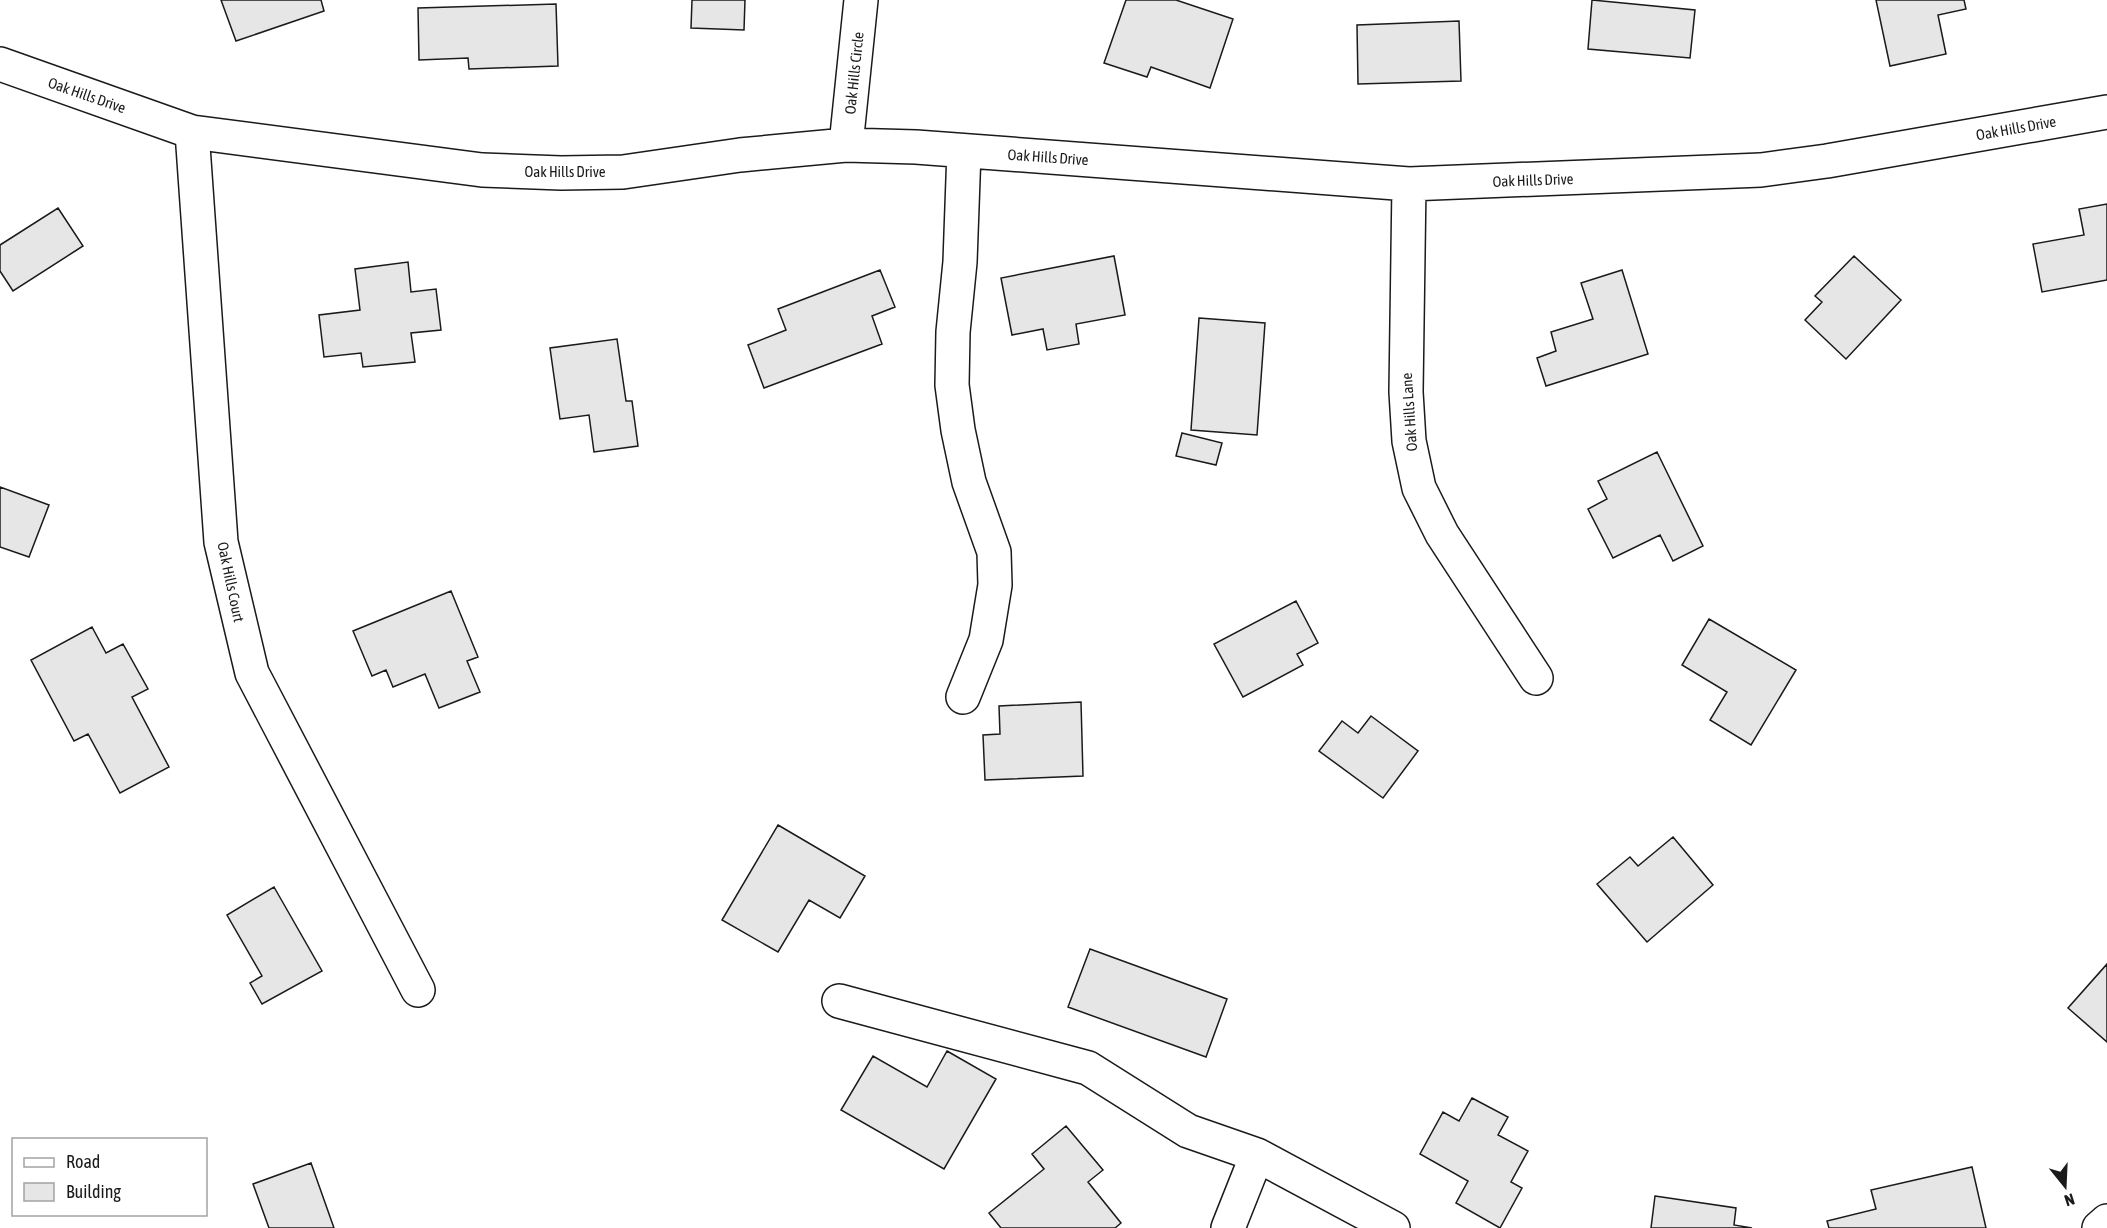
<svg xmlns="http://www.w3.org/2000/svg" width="2107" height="1228" font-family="'Asap Condensed',sans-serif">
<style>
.building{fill:#e6e6e6;stroke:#1a1a1a;stroke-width:1.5}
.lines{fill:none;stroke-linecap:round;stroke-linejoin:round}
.minor-casing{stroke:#1a1a1a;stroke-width:36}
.minor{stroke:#fff;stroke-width:33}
.labels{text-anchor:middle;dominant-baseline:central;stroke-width:4.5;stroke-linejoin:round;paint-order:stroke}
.street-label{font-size:15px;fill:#1a1a1a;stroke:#fff}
</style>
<rect width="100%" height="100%" fill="#fff"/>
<path class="building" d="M221,0H321L324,11L236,41Z
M692,0H745L744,30L691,28Z
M1126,0H1176L1233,19L1210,88L1151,67L1147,77L1104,63Z
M1592,0L1695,10L1690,58L1588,49Z
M1876,0H1964L1966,9L1938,15L1946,54L1890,66Z
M556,4L558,66L469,69L468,58L419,60L418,8Z
M1459,21L1461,81L1358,84L1357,25Z
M2107,204V280L2042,292L2033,244L2084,235L2079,209Z
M58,208L83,246L13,291L0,271V245Z
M1114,256L1125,315L1076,324L1079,344L1047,350L1043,329L1012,335L1001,278Z
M1854,256L1901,300L1846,359L1805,320L1822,302L1815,296Z
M408,262L411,292L436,289L441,330L411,333L415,362L363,367L361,353L324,357L319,315L360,310L355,269Z
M880,270L895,307L872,316L882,344L764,388L748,345L786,330L778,309Z
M1622,270L1648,354L1546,386L1537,358L1556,351L1551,332L1593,319L1581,283Z
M1199,318L1265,323L1257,435L1191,430Z
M617,339L626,401H632L638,446L594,452L589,415L560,419L550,348Z
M1182,433L1222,443L1216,465L1176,456Z
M1657,452L1703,546L1673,561L1660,535L1613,558L1588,509L1607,499L1598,481Z
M0,487L49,505L29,557L0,547Z
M451,591L478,657L467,661L480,692L439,708L425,674L393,687L386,670L372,676L353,631Z
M1296,601L1318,643L1297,654L1303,665L1243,697L1214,644Z
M1709,619L1796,670L1751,745L1710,720L1727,692L1682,665Z
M92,627L106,653L123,644L148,689L132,697L169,767L120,793L88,734L74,741L31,660Z
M1081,702L1083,776L985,780L983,735L1000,734L999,706Z
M1371,716L1418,751L1383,798L1319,751L1342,721L1358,733Z
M778,825L865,876L840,918L809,900L778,952L722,920Z
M1673,837L1713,885L1647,942L1597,884L1630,857L1638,866Z
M274,887L322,971L262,1004L250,983L262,976L227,915Z
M1090,949L1227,999L1206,1057L1068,1007Z
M2107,964V1042L2068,1008Z
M947,1051L996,1079L944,1169L841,1110L873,1056L927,1087Z
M1472,1098L1508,1117L1498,1135L1528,1151L1511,1182L1522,1188L1500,1228L1456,1203L1468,1181L1420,1154L1443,1112L1459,1121Z
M1066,1126L1103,1170L1088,1182L1121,1223L1115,1228H1001L989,1213L1044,1169L1032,1154Z
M311,1163L334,1228H269L253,1184Z
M1972,1167L1986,1228H1829L1827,1221L1876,1209L1871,1190Z
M1655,1196L1736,1208L1734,1225L1752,1228H1651Z"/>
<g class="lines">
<g class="minor-casing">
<path id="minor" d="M0,64L192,132L482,170L561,173L623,172L740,155L846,145L916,147L1409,184L1761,170L1827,161L2107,112
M192,132L221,542L252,673L418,990
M846,145L861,0
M1409,184L1406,392L1409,441L1419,488L1442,534L1536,678
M963,697L986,640L995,585L994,552L969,482L958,430L952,385L953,332L960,262L964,151
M839,1001L1088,1068L1188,1131L1257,1155L1393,1228
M1228,1228L1257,1155
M2099,1228L2107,1221"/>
</g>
<use href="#minor" class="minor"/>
</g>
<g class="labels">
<g class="street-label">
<text transform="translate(854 73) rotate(-84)">Oak Hills Circle</text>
<text transform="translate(87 95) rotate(19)">Oak Hills Drive</text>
<text transform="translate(2016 128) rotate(-10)">Oak Hills Drive</text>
<text transform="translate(1048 157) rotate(4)">Oak Hills Drive</text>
<text x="565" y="171">Oak Hills Drive</text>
<text transform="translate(1533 180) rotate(-2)">Oak Hills Drive</text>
<text transform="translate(1409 412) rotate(-94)">Oak Hills Lane</text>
<text transform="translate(231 582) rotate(78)">Oak Hills Court</text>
</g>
</g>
<rect x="12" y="1138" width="195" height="78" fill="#ffffff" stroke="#a3a3a3" stroke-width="1.5"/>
<rect x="24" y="1158" width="30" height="9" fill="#ffffff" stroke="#a3a3a3" stroke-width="1.5"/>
<text x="66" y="1168" font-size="18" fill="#1a1a1a">Road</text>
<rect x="24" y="1183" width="30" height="18" fill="#e6e6e6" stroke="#a3a3a3" stroke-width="1.5"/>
<text x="66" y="1198" font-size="18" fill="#1a1a1a">Building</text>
<g transform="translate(2065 1186) rotate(162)" stroke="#ffffff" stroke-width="4.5" paint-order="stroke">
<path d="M0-4.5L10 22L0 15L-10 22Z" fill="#1a1a1a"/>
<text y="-9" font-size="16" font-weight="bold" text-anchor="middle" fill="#1a1a1a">N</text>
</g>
</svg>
